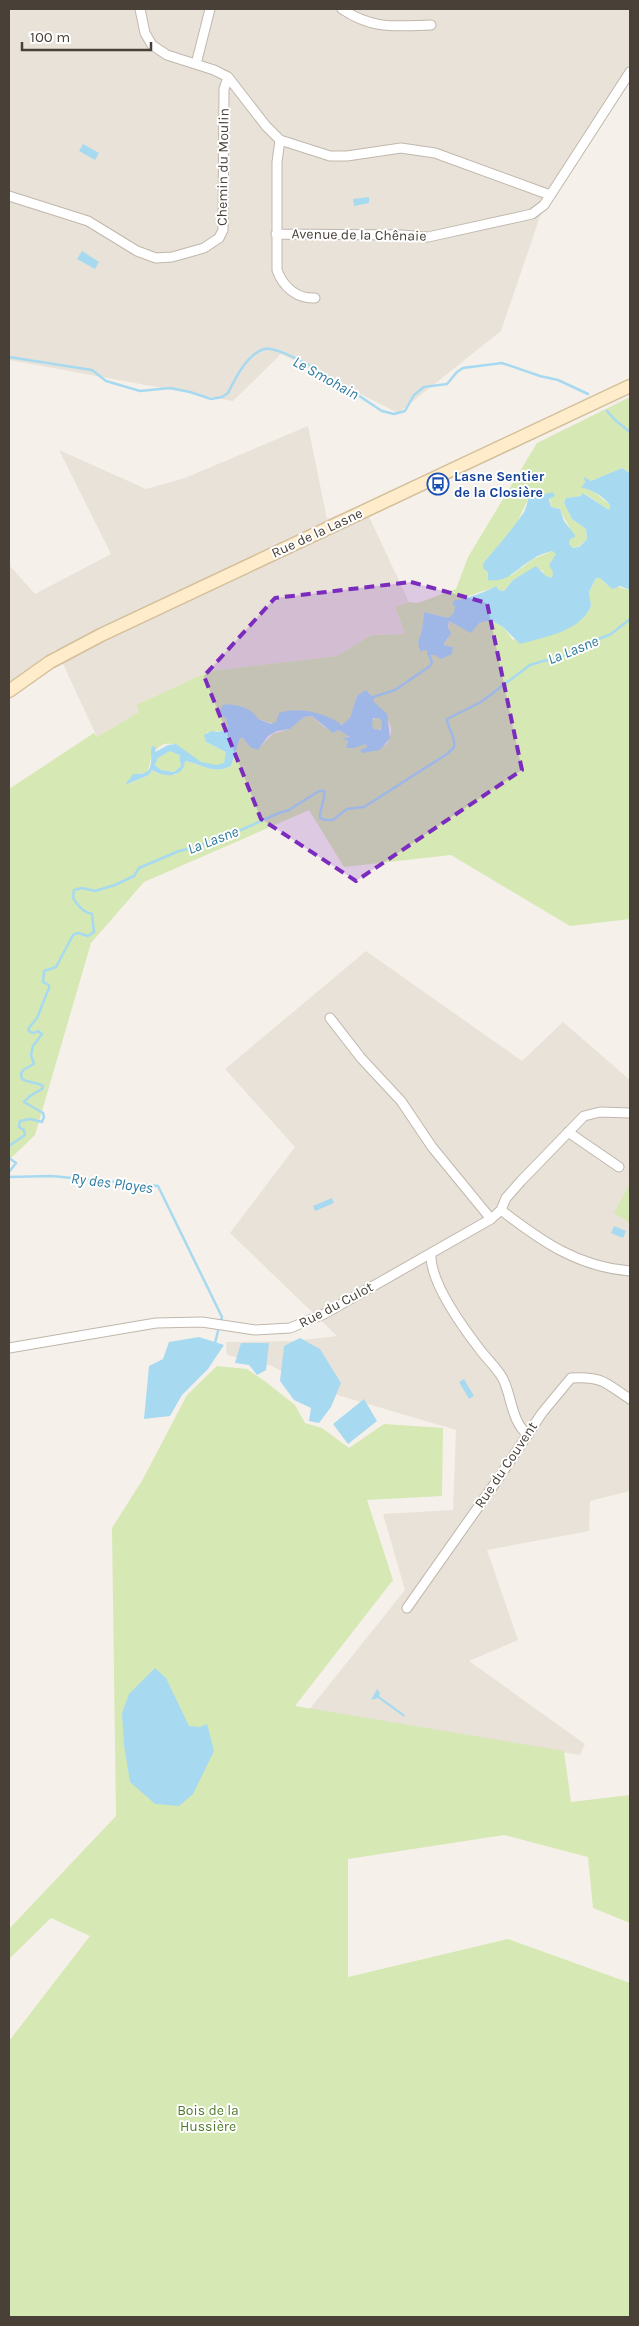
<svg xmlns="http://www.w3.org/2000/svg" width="639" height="2326" font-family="Karla,sans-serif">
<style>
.residential{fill:#e9e2d8}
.green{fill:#d6e8b3;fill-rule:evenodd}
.water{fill:#a7daf0;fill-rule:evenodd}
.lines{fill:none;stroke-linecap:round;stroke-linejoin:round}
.stream{stroke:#a7daf0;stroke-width:2.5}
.street-casing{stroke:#c0b7ac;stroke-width:11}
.secondary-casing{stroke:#d4bf9a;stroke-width:15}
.street{stroke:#fff;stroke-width:9}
.secondary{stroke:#feeccb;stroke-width:12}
.marked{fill:#7b2cbf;fill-opacity:0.2;stroke:#7b2cbf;stroke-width:4;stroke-dasharray:10 6;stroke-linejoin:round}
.labels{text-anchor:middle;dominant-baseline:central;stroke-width:4;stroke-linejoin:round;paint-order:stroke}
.street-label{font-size:14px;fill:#494138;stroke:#fff}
.transit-label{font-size:14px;font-weight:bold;fill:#164399;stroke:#fff;text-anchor:start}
.park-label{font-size:14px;fill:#517b2b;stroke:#fff}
.water-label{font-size:15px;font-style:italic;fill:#2c799c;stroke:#fff}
</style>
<rect width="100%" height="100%" fill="#f5f0ea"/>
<path class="residential" d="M9,9H630V72L547,196L501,331L398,413L281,354L233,401L9,360Z
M308,426L327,519L363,504L409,602L395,607L405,634L371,635L337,656L210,671L136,705L139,712L97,737L56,649L9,682V565L35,594L111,554L59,450L146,489L185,478Z
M366,951L522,1061L563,1022L630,1080V1491L590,1501L589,1531L487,1550L518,1640L469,1661L585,1744L580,1755L308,1711L405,1590L383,1514L453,1510L456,1430L307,1386L272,1366L227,1355L226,1342L293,1341L337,1336L230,1233L295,1147L225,1069Z"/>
<path class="green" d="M630,397V473L622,468L591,481L584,479L589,488L610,505L609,510L584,493L581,496L566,498L564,503L572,519L586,529L587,539L578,547L573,548L569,544C569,540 571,535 571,531C570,526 562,516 560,509L551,507L550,498L535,489C525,501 522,515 514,528C505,540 494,551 484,562L494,579L512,575L533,559L552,551L556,553L552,578L545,576L542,570L513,580L504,591L499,590L496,586C482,594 457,593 454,614L448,618L424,612L422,630L418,642L421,650L445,646L444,642L448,639L449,621L460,627L491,620L503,627L513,640L588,612L591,606L589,592L596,578H600L606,584L630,590V919L570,926L451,855L344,867L309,810L144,882L91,943L35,1135L9,1160V789L94,733L97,737L139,712L136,705L210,671L337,656L371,635L405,634L395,607L409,602L418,603L456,589L468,557L537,443ZM369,692C372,695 372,698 374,702C382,718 399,721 387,744L371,752L366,744L346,747L348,744L346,737H350L339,730L334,732L324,727L312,716L304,717L290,729L273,734L259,748L250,747L243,738H240L231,766C213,775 202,764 185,761L176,775L156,773L152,770L149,775L128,784L140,773H146C151,767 149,760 153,754C170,729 186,756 202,763C208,765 216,765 222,765L226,760V752L206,742L207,732L226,731L228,729L226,718L258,719L274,724L286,711L301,712L326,718L344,725L350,719L357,696Z
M371 724a6 6 0 1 1 12 0a6 6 0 1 1-12 0Z
M170,751C179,752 180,757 181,766L174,772L161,770L155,765L158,758Z
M629,1185H630V1223L614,1213Z
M217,1366L247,1369L266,1382L295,1405L305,1423L322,1428L349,1448L384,1424L443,1428L442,1496L367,1500L393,1580L295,1706L564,1751L571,1802L630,1795V1923L593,1908L588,1857L504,1835L348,1859V1977L508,1939L630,1983V2317H9V2041L90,1936L51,1918L9,1959V1929L116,1816L112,1528L143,1479L187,1395Z"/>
<path class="water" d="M83,144L99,153L95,160L79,151Z
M369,197V203L354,206L353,199Z
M82,251L99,262L95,269L77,259Z
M622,468L630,473V590L620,586L612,589L600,578H596L589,592L591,606C580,632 544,637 520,644L503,627L491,620L479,623L471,633L449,621L448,627L451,634L444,643L445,646L453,647L452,654L441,659L435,655H427V650L420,651L418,642L422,630L424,612L448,618L454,613L455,607L452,603L455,600C462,601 490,590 496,586L499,590L504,591L513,580L536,566L546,576L552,578L553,572L549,565L556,554L552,551C545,553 538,555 533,559C515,569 509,583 488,580V572L483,568L484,562C498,546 512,530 524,512C528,505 527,497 532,490L545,494L553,492L555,496L549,499L551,507L560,509L564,521L575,535V537L570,539L569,544L573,548L579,547L587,539L586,529L572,519L564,503L566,498L581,496L583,493L609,510L610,505C602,495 593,491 581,487L585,483L584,477L591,481Z
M366,690L373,697L374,702L387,714L390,738L380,750L362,753L360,750L367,747L366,744L354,748H346L348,741L342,738L350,737L339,730L333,733L312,716L304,717L290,729L277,731L268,736L258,750L250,747L243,738H240L231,766C213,775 202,764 185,761C184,778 164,778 152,770L149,775L125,785L133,774C136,774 143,774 146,772C153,769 151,754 151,749L152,746L156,747L155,752L168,745L176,744L201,762L217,765L224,763L226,752L206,742L204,735L211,731L218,732L228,729L226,718L221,715L220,710L223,705C235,703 252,708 258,719L271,724L276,722L279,713C298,706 327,713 342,725L350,718L357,696ZM373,718H379L382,721L381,730L374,729L372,725ZM170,751L179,755L181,766L174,772L161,770L155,765L158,758Z
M332,1198L334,1203L315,1211L313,1206Z
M614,1226L626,1231L623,1238L611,1233Z
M199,1337L224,1345L208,1369L182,1395L170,1416L144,1419L149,1366L163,1359L169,1342Z
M300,1338L320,1349L341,1383L331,1407L319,1423L309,1421L311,1408L294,1400L280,1381L284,1346Z
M241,1343H269L266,1370L257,1375L249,1365L235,1363Z
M464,1379L474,1396L469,1399L459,1382Z
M364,1399L377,1421L348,1444L333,1424Z
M155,1668L166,1678L189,1726L200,1727L207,1724L214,1751L193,1794L179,1806L155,1804L130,1782L124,1745L122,1713L129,1694Z
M377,1689L380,1693L379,1696L405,1715L404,1717L378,1698L371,1700Z"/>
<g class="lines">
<path class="stream" d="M9,357L92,370L106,381L140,391L170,388L190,392L211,399L222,397L228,393C235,379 247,354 264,349C284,344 362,398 382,411L394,414L405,411L414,395L424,387L447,384L457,372L463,368L502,363L540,376L558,380L588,394
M607,411L615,420L630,432
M373,697L395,690L430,666L432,662L429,655
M9,1146L25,1135L24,1130L19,1127L20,1121L30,1119L42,1122L44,1117L43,1113L24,1102L30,1096L42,1089L43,1086C36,1082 29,1083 22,1079L21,1074L23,1070L34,1064L31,1055L33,1046L42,1034L38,1031L34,1033L30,1032L28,1029L37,1018L49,988V985L43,982L44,971L56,967L73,935L78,933L88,936L94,932L92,914C82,912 78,905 73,898L74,890L82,888L95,891L115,885L134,876L139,868L179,851L200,846L218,836L241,830L279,813L289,810L319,791H324C326,801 319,808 320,818L325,820H333L347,809L364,807L447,754L454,747C456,736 448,730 447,719L481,702L530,665L543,661L560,658L572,650L611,634L630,619
M9,1158L16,1163L9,1172
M9,1177L51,1176L158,1186L222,1317L221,1320
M215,1343L218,1331"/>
<g class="street-casing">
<path id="street" d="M140,9L145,33L152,45L167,55L214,70L228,77L266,126L280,140L330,156H347L401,148L435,153L550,195
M342,9C373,30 396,26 431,25
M196,64L210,9
M280,140L277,162V270C283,287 297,299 315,298
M9,196L88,221L137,251L156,258L172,257L204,248L219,238L223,230L224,89L228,77
M276,234L401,235L428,237L532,214L544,205L630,72
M330,1018L361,1058L401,1101L432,1147L491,1219
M568,1132L619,1167
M501,1210C541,1241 578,1267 630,1271
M431,1253C429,1281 464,1329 481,1351C488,1360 498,1369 503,1379C512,1397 511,1421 528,1435
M9,1348L156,1323L202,1322L255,1330L290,1328L324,1314L491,1219L501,1210L506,1198L521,1181L584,1116L600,1112L630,1113
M407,1608L498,1479L542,1413L571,1378C603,1376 605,1383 630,1399"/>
</g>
<g class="secondary-casing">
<path id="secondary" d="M9,691L50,662L101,635L630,386"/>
</g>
<use href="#street" class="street"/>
<use href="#secondary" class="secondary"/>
</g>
<path class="marked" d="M411,582L487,603L522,770L356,881L261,819L204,676L275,598Z"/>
<defs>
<g id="bus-ring" transform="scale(1.125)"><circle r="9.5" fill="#fff" stroke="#1a4fb4" stroke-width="1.5"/><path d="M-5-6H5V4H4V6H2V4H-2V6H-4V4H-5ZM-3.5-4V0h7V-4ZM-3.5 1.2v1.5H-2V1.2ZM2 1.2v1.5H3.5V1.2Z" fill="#1a4fb4"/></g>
</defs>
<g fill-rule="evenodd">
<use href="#bus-ring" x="438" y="484"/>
</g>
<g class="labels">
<g class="street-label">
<text transform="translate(223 167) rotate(-89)">Chemin du Moulin</text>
<text transform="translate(359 235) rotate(1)">Avenue de la Chênaie</text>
<text transform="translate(317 533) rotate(-25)">Rue de la Lasne</text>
<text transform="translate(336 1305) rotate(-28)">Rue du Culot</text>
<text transform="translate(506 1465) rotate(-56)">Rue du Couvent</text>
</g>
<g class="transit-label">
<text x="454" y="476">Lasne Sentier<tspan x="454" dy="16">de la Closière</tspan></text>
</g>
<g class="park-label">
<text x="208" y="2110">Bois de la<tspan x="208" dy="16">Hussière</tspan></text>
</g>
<g class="water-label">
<text transform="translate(326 378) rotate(29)">Le Smohain</text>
<text transform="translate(573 650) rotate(-22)">La Lasne</text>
<text transform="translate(213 840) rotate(-21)">La Lasne</text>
<text transform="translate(112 1183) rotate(7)">Ry des Ployes</text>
</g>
</g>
<rect width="639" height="2326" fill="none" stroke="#494138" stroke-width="20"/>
<path d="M22 42v8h129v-8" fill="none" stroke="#494138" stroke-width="2.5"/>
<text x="30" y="42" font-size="15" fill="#494138" stroke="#ffffff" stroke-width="4" paint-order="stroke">100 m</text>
</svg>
